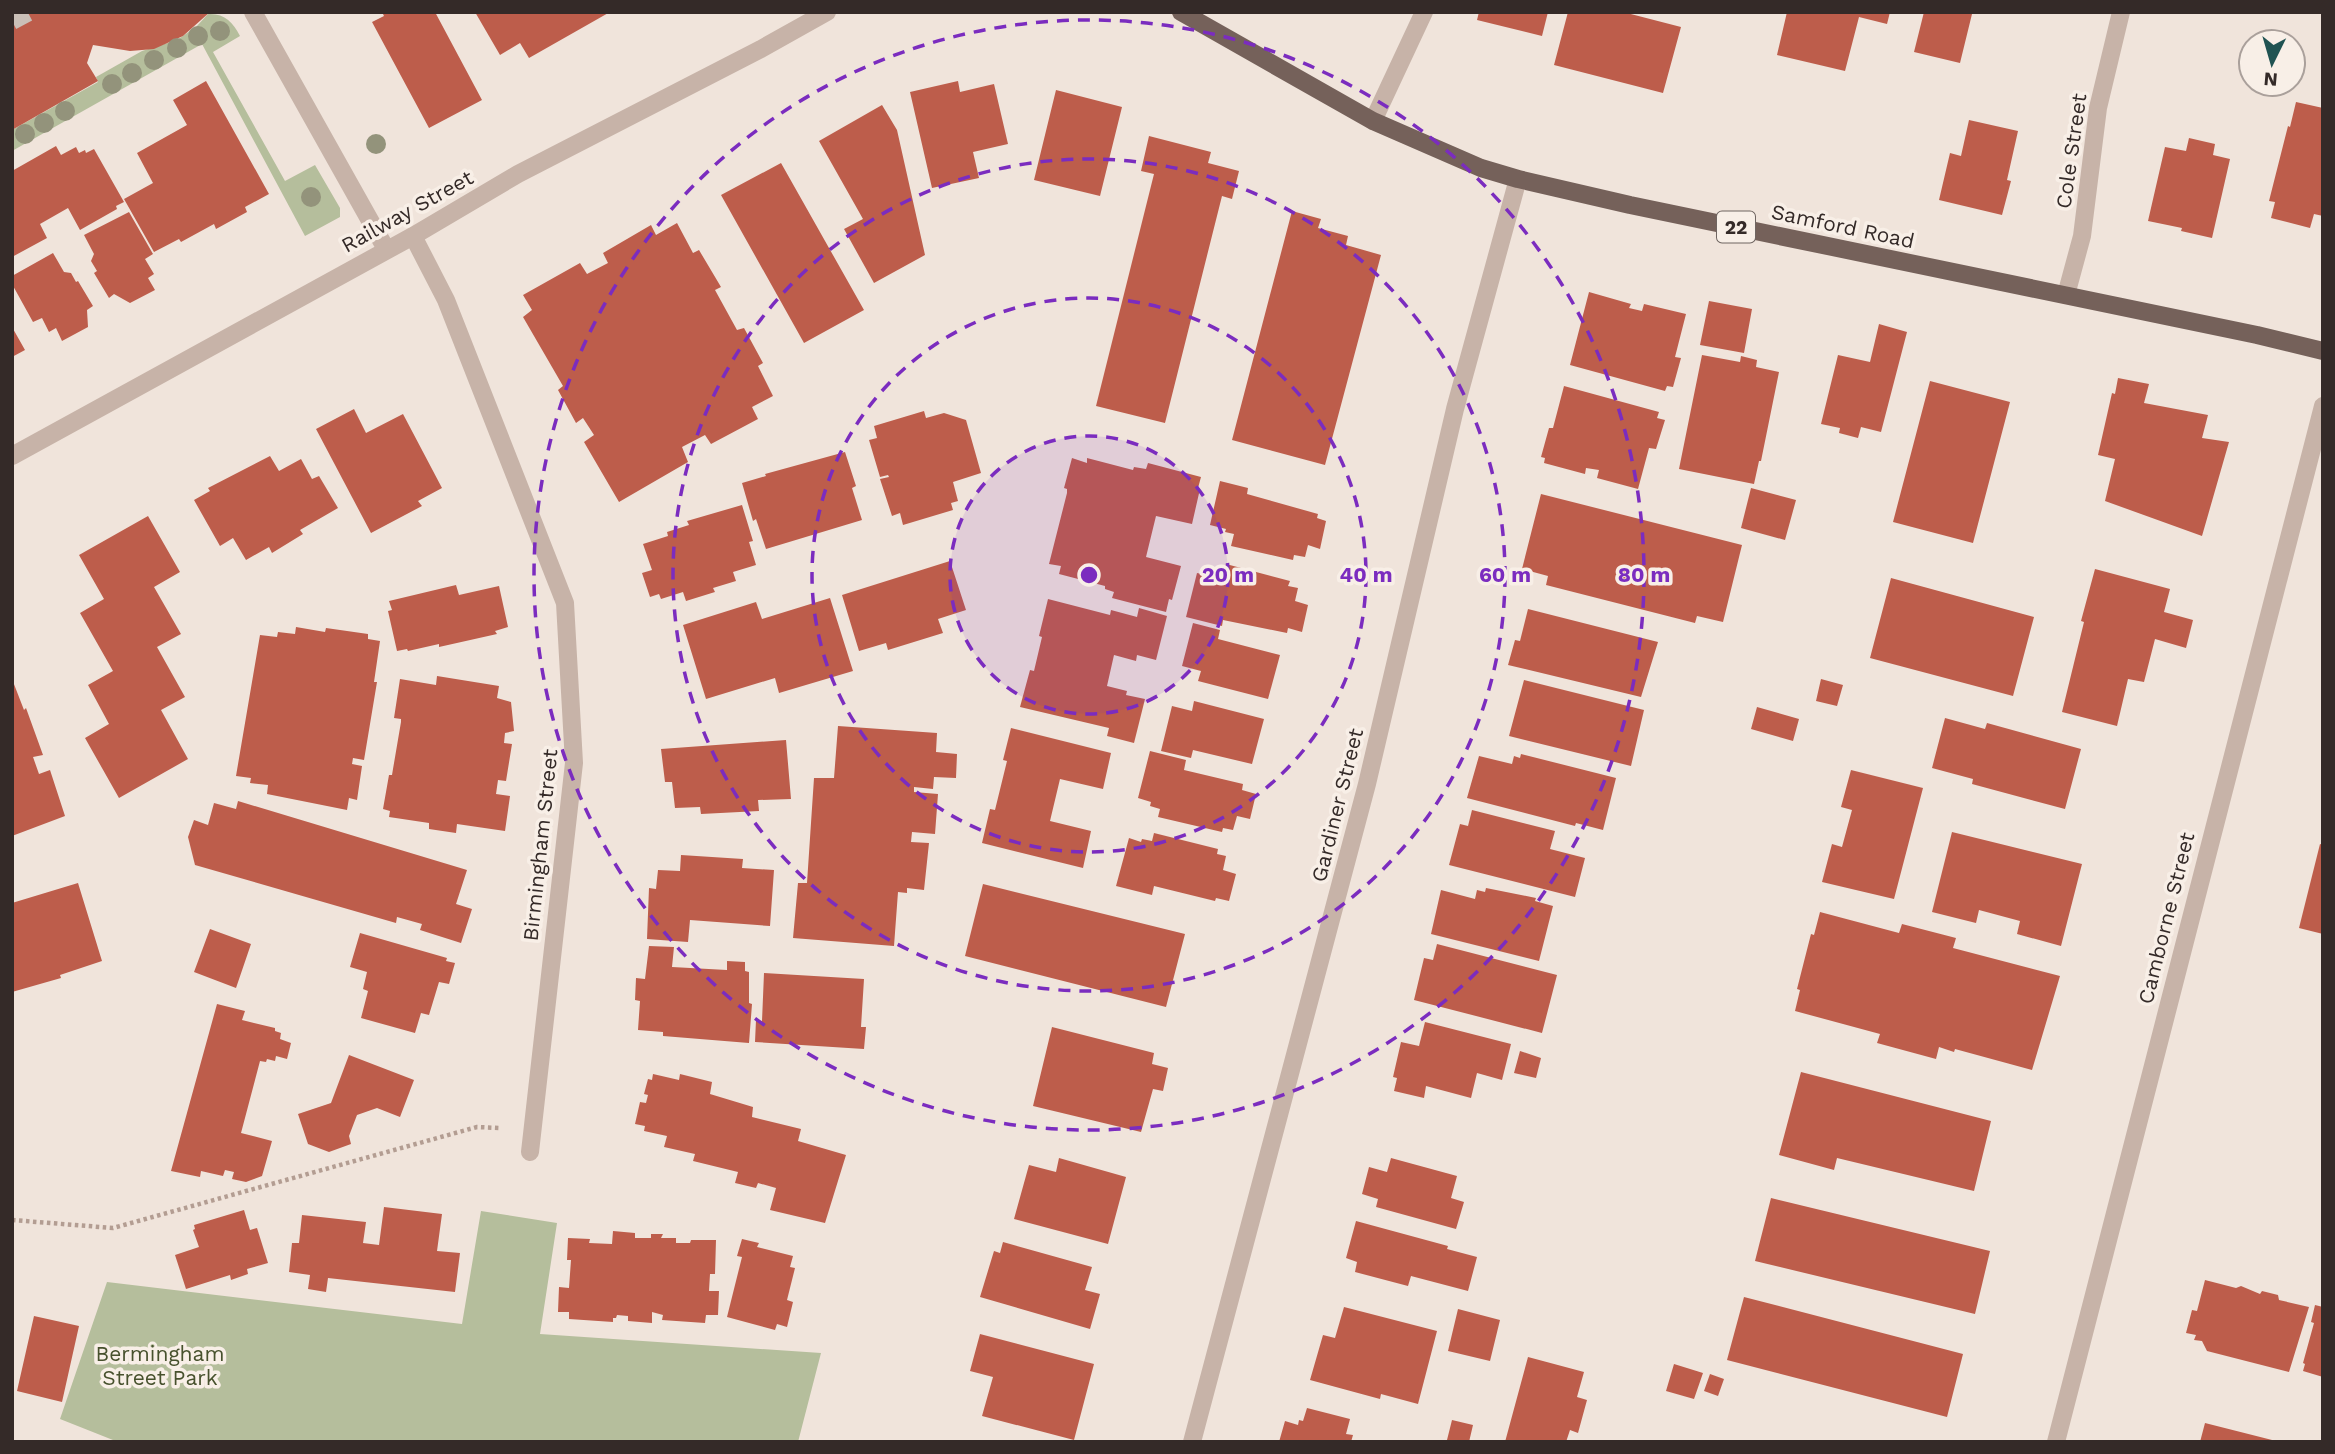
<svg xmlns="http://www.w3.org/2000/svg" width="2335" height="1454" font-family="'Work Sans',sans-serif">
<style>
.green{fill:#b5be9c}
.building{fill:#bd5d4b}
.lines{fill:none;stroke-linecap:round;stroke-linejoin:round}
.minor-tunnel{stroke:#cabfb7;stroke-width:18;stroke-dasharray:18 9;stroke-linecap:butt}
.path{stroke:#b39d92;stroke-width:4.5;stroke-dasharray:3.5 3.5;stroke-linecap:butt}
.minor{stroke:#c7b3a8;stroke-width:18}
.major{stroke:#75615a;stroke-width:18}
.tree{fill:#93937b}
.ring{fill:none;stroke:#7b2cbf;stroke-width:3.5;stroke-dasharray:12 9}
.labels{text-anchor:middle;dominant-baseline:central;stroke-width:7;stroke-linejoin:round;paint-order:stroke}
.shield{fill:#f8efe7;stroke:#6f6561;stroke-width:2}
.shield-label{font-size:19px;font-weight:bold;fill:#342a28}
.street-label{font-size:21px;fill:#342a28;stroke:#f8efe7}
.park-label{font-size:21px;fill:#47512d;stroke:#f8efe7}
.centre{fill:#7b2cbf;stroke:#f8efe7;stroke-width:3.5}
.ring-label{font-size:21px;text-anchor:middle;font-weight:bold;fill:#7b2cbf;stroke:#f8efe7;stroke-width:7;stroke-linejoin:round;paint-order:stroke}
</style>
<rect width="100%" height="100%" fill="#f0e4db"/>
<path class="green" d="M208,14C224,13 233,22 240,36L213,52L285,181L315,165L340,208V217L305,236L202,44L12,151V130L98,82L96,77L142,51L177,40L196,27Z
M481,1211L557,1223L540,1334L821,1353L798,1442H118L60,1419L107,1282L462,1324Z"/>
<path class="building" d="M12,12H210L183,36L154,49L130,51L93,45L87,63L98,81L12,130Z
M382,12H435L482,100L429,128L372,22L384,16Z
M475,12H610L529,58L520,43L500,55Z
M1479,12H1548L1542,36L1477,20Z
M1568,12H1623L1681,27L1663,93L1554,65Z
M1787,12H1890L1887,24L1859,17L1845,71L1777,55Z
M1924,12L1972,14L1960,63L1914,52Z
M206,81L269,194L245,207L247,212L216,229L214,224L181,242L179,239L154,252L124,199L153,183L137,153L187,125L173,100Z
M958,81L960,92L994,84L1008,144L973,152L979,178L932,188L910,92Z
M1056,90L1122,107L1100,196L1034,180Z
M2296,102L2323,108V216L2314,214L2310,228L2271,218L2275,202L2269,201L2288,126L2290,127Z
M882,105L897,130L925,255L874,283L844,229L863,219L819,141Z
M1969,120L2018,131L2007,180L2011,181L2002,215L1939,200L1950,153L1961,156Z
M1149,136L1211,152L1208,163L1239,171L1232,199L1222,196L1165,423L1096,406L1154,174L1141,171Z
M2189,138L2215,144L2213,155L2230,159L2212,238L2181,231L2182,228L2148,221L2165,147L2186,151Z
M56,146L61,155L76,147L79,153L85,150L86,153L94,149L124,202L116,206L117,209L80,230L68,208L40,224L47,238L12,257V171Z
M781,163L864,310L804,343L721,195Z
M1292,211L1321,219L1318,228L1348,236L1346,245L1381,255L1325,465L1232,440Z
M129,212L153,254L145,259L154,274L148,278L155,290L130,303L114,294L109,298L94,273L97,271L91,261L94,254L84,235Z
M677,223L693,253L699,250L721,287L715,290L737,330L744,328L763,363L758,366L773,396L752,407L758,419L711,444L705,435L682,447L688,462L619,502L584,442L594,435L583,418L576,423L558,390L563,386L523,317L532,310L523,295L580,263L587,274L608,263L603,253L651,225L656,235Z
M53,253L64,272L71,273L76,282L78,281L93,306L87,310L88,327L62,341L56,328L49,332L42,318L33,322L12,284V276Z
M1589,292L1631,304L1629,308L1642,311L1644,304L1686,314L1675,357L1681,358L1673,387L1667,386L1665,391L1570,365Z
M1709,301L1752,309L1744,353L1700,345Z
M1879,324L1907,332L1881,432L1861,427L1858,438L1839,433L1840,428L1821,424L1838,355L1870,362Z
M12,327L25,350L12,357Z
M1702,355L1740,362L1741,356L1757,360L1756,367L1779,372L1761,461H1759L1754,484L1679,469Z
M2118,378L2149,384L2144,403L2208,415L2202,438L2229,442L2202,536L2105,501L2115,459L2098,455L2112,393L2115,394Z
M1930,381L2010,402L1973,543L1893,522Z
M1564,386L1659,412L1657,418L1665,420L1656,449L1649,448L1638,489L1597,478L1599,470L1586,468L1585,474L1544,463L1545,458L1541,457L1549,428H1553Z
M354,409L366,433L403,414L442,488L418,501L422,506L371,533L316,429Z
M924,411L926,418L944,413L966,420L981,473L953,482L958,501L951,503L953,510L903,525L900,513L892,516L880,479L889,477L888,475L880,477L869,440L877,438L874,426Z
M845,452L856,486L852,488L862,520L766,549L756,519L753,521L742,483L766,476L765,474Z
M270,456L279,471L301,459L312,479L319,476L338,508L300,530L303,534L272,553L269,547L246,560L233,538L220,546L194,500L210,491L208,488Z
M1072,458L1087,463V458L1133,470L1134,467L1146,469L1148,463L1201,477L1198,488L1200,489L1192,524L1156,516L1146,557L1181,566L1172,600L1169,599L1166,612L1112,598L1114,592L1105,589V586L1059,574L1061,566L1049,564L1067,493V489L1064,488Z
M1220,481L1248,488L1247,494L1318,514L1317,518L1326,521L1320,549L1308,545L1305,557L1294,555L1293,560L1231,546L1234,534L1225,532L1226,529L1210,525Z
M1751,488L1796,500L1785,540L1741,528Z
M1541,494L1742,545L1723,622L1697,616L1695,623L1546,585L1548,576L1522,569Z
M742,505L753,541L749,542L756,565L733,572L736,581L713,588L715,592L686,601L683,592L661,599L659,594L650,597L642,573L652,570L643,544L668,536L667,532L689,525L687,521Z
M148,516L180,572L154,587L181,634L157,647L185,697L161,710L188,759L119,798L85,738L109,724L88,685L113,671L80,613L104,599L79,555Z
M950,561L966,610L938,619L943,633L888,650L886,643L859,651L842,595Z
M1226,564L1290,581L1288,586L1298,588L1295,601L1308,605L1302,632L1288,628L1287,633L1223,620L1222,626L1186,617L1197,573L1211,576L1212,573L1222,576Z
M2095,569L2170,589L2164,612L2193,620L2186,648L2155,639L2144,682L2128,679L2117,726L2062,712L2084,622L2081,621Z
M1891,578L2034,617L2013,696L1870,658Z
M456,585L459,595L499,586L508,627L495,631L497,634L439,647V644L408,651L407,649L397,651L388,611L392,610L389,601Z
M830,598L853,671L779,693L775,678L706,699L683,625L756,602L762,619Z
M1048,599L1110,615L1111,610L1137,617L1139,608L1167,616L1156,660L1137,655L1136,661L1114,655L1107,686L1127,691L1126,695L1145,699L1134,743L1107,736L1109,728L1020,707L1030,670L1034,671L1042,637L1039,636Z
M1528,609L1658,642L1641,697L1508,665L1515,640L1520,641Z
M1193,623L1220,630L1218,639L1280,655L1268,699L1198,681L1201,671L1182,666Z
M296,627L325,632L326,628L368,634V639L380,641L374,682H377L364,760L353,758L352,764L362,766L357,800L349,798L347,810L267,794L268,785L250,783L251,778L236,776L260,635L277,637L278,632L295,634Z
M437,676L499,686L497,698L511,702L514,731L505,733L504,743L512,744L506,781L498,780L496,794L510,796L505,831L457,824L456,833L429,829V823L389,817L390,811L383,809L389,775H392L393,769L401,722V719L394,718L400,679L436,685Z
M12,679L24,710L26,708L43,755L33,757L39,774L50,770L65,816L12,836Z
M1821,679L1843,685L1837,706L1816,701Z
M1524,680L1644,710L1631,766L1509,736Z
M1194,701L1264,719L1252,764L1193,750L1191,758L1161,751L1172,706L1192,711Z
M1757,707L1799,719L1793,741L1751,729Z
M1945,718L1985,729L1987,723L2081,749L2065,809L1972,784L1973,779L1932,768Z
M838,726L937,733L936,752L957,754L956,778L934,777L933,789L914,787V792L938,794L935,834L912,832L911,842L929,843L924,890L907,888V893L898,892L894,946L793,938L798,883H807L814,778H834Z
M1011,728L1111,753L1103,789L1060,779L1050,821L1091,831L1083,868L982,843L990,809L995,810L1007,761L1003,760Z
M786,740L791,799L758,800L759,811L701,814L700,807L675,808L672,782H665L661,749Z
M1150,751L1186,760L1184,770L1243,784L1242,790L1256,794L1250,819L1237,816L1233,830L1223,828L1222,832L1158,817L1160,809L1150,806L1151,802L1138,798Z
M1521,754L1616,778L1603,830L1576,823L1575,826L1467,798L1479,756L1512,764L1514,756L1520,758Z
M1851,770L1923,788L1894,899L1822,882L1832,844L1842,847L1852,810L1841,807Z
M238,801L467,870L456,904L472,909L461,943L420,930L422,924L397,917L396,923L195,865L188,837L194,820L208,825L214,803L236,809Z
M1472,810L1555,831L1550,849L1585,858L1575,897L1449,865L1460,824L1468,826Z
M1952,832L2082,864L2061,946L2017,934L2020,921L1979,910L1976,923L1932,912Z
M1154,833L1218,849L1217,854L1226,856L1223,870L1236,874L1229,901L1216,898L1215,901L1154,886L1152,895L1116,886L1129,838L1141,842L1142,839L1152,841Z
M2320,844L2323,845V934L2299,928Z
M681,855L743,859L742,868L774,870L770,926L690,920L688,942L647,939L649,888L656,889L658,870L680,871Z
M78,883L102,961L60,975L61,978L12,992V903Z
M983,884L1185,934L1166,1007L965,956Z
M1486,888L1536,898L1535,901L1553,906L1539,961L1431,934L1441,890L1475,899L1477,890L1485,892Z
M1820,912L1899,933L1902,924L1956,938L1953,948L2060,976L2032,1070L1955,1049L1954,1052L1939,1047L1936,1059L1877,1043L1880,1034L1795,1011L1800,990L1797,989L1811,934L1814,935Z
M210,929L251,944L236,988L194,972Z
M360,933L447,958L446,961L455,963L449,984L439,982L429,1015L421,1013L415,1033L361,1018L368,991L363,989L367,972L350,967Z
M1437,944L1557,975L1542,1033L1414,1000L1424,958L1433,960Z
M649,946L674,947L672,967L727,970V961L745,962V971L749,972V1003L752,1004L749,1043L663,1036V1032L638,1030L640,1001L635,1000L636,978L645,979Z
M764,973L864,979L861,1027H866L864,1049L755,1042L756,1020L762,1021Z
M217,1004L245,1011L242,1020L275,1028V1031L281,1033L280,1039L291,1043L287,1059L276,1056L275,1061L267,1059L266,1062L260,1061L241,1133L272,1141L262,1176L246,1182L232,1179L234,1172L225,1170L223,1176L201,1171L200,1177L171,1171Z
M1425,1022L1511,1044L1502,1080L1477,1073L1471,1098L1426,1086L1424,1098L1394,1091L1397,1078L1393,1077L1401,1042L1419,1046Z
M1052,1027L1154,1053L1152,1064L1168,1068L1163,1091L1153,1089L1141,1132L1033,1106Z
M1520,1051L1541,1058L1536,1078L1514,1073Z
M349,1055L414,1080L400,1117L377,1108L357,1115L349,1136L351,1144L329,1152L308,1144L298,1114L331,1103Z
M1801,1072L1991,1121L1974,1191L1837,1158L1834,1170L1779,1155Z
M653,1074L679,1080L680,1074L712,1082L710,1094L753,1107L752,1117L801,1129L798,1141L846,1155L825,1223L770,1210L776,1188L758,1183L756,1188L735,1183L738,1172L693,1161L695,1154L664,1147L667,1136L644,1131L645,1126L635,1124L640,1102L646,1103L648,1095L644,1094L648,1079L652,1080Z
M1059,1158L1126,1177L1108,1244L1014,1219L1029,1165L1056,1172Z
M1391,1158L1457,1176L1451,1198L1464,1202L1456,1229L1376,1207L1378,1199L1362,1194L1369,1167L1387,1172Z
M1771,1198L1990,1251L1975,1314L1755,1261Z
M384,1207L442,1214L437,1251L460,1253L455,1292L328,1278L326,1292L308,1289L310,1275L289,1272L292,1243H299L302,1215L366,1222L363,1243L379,1245Z
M244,1210L250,1230L257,1228L268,1263L247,1269L248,1274L231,1280L230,1275L186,1289L175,1255L199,1247L193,1230L195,1229L194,1225Z
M1356,1221L1448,1246L1447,1249L1477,1257L1468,1291L1411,1276L1408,1286L1355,1272L1357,1262L1346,1258Z
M613,1231L635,1233V1238H651V1234H663L661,1238H676V1243H690L691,1240H716L715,1274H710L709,1291H719L718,1315H706L705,1323L662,1320L663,1315L652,1312V1323L628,1321V1316L617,1315L616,1318H613V1322L569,1319V1312H558L559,1287L569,1288L571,1260H567L568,1238L590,1239L589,1243L612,1244Z
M742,1239L759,1243L757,1247L793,1256L790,1267L795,1268L787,1300L793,1302L787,1327L777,1324L775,1330L727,1317L742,1257L737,1256Z
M1003,1242L1092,1267L1085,1290L1100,1294L1090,1329L980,1297L994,1251L1000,1253Z
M2205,1280L2236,1288L2241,1286L2260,1294L2262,1291L2278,1295L2279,1300L2309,1307L2289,1372L2207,1351L2202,1341L2194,1340L2196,1335L2186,1333L2192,1310L2197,1311Z
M1744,1297L1963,1354L1947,1417L1727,1360Z
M2315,1305L2323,1307V1377L2303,1371L2305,1364L2303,1363L2314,1323L2311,1322Z
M1344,1307L1437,1331L1418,1404L1381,1394L1380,1399L1310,1380L1323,1335L1335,1338Z
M1458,1309L1500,1320L1490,1361L1448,1351Z
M34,1316L79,1326L62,1402L17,1391Z
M980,1334L1094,1364L1074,1440L982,1416L993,1377L970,1371Z
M1528,1357L1584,1372L1577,1397L1587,1400L1578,1433L1570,1430L1566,1442H1505Z
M1674,1364L1703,1373L1694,1399L1666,1391Z
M1710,1374L1724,1379L1718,1396L1704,1391Z
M1307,1408L1350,1419L1346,1434L1353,1435L1351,1442H1279L1285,1421L1298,1425L1299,1420L1303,1421Z
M1452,1420L1473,1425L1469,1442L1447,1440Z
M2205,1423L2276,1441V1442H2200Z"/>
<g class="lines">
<path class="minor-tunnel" d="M12,21L29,12"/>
<path class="path" d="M12,1220L113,1228L477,1127L499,1128"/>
<path class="minor" d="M253,12L386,249
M1373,121L1424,12
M413,236L446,300L565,603L574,763L530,1152
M2066,295L2082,236L2098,108L2121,12
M12,456L413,236L518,174L761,49L827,12
M1192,1442L1367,784L1455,409L1518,179
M2056,1442L2323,406"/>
<path class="major" d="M1181,12L1373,121L1481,168L1518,179L1630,205L2257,335L2323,351"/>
</g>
<g class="tree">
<circle cx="220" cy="31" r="10"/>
<circle cx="198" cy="36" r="10"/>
<circle cx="177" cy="48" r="10"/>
<circle cx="154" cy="60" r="10"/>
<circle cx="132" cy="73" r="10"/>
<circle cx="112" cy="84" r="10"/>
<circle cx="65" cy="111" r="10"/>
<circle cx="44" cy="123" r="10"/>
<circle cx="25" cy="134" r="10"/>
<circle cx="376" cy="144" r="10"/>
<circle cx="311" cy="197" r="10"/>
</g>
<circle cx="1089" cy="575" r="139" fill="#7b2cbf" fill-opacity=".12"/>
<g class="ring">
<circle cx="1089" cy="575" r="139"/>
<circle cx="1089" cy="575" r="277"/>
<circle cx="1089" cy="575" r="416"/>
<circle cx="1089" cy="575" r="555"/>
</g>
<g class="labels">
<rect class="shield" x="1717" y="211.5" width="38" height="31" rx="5"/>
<g class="shield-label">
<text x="1736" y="227">22</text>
</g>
<g class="street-label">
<text transform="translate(2071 151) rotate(-82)">Cole Street</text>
<text transform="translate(407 211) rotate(-29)">Railway Street</text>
<text transform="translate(1843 226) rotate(12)">Samford Road</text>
<text transform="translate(1337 805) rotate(-76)">Gardiner Street</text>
<text transform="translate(540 845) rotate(-84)">Birmingham Street</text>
<text transform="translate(2166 918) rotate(-76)">Camborne Street</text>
</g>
<g class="park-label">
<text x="160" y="1353">Bermingham<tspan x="160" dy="24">Street Park</tspan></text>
</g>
</g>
<circle cx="1089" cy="575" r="10" class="centre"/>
<g class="ring-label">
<text x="1228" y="582">20 m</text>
<text x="1366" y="582">40 m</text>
<text x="1505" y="582">60 m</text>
<text x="1644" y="582">80 m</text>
</g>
<rect width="2335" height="1454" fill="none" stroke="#342a28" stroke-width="28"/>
<g transform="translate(2272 63) rotate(185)"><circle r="33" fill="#f8efe7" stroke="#aaa09b" stroke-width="2"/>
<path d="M0-5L12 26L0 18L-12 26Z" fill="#205352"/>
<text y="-10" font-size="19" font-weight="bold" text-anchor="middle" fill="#342a28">N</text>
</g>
</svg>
